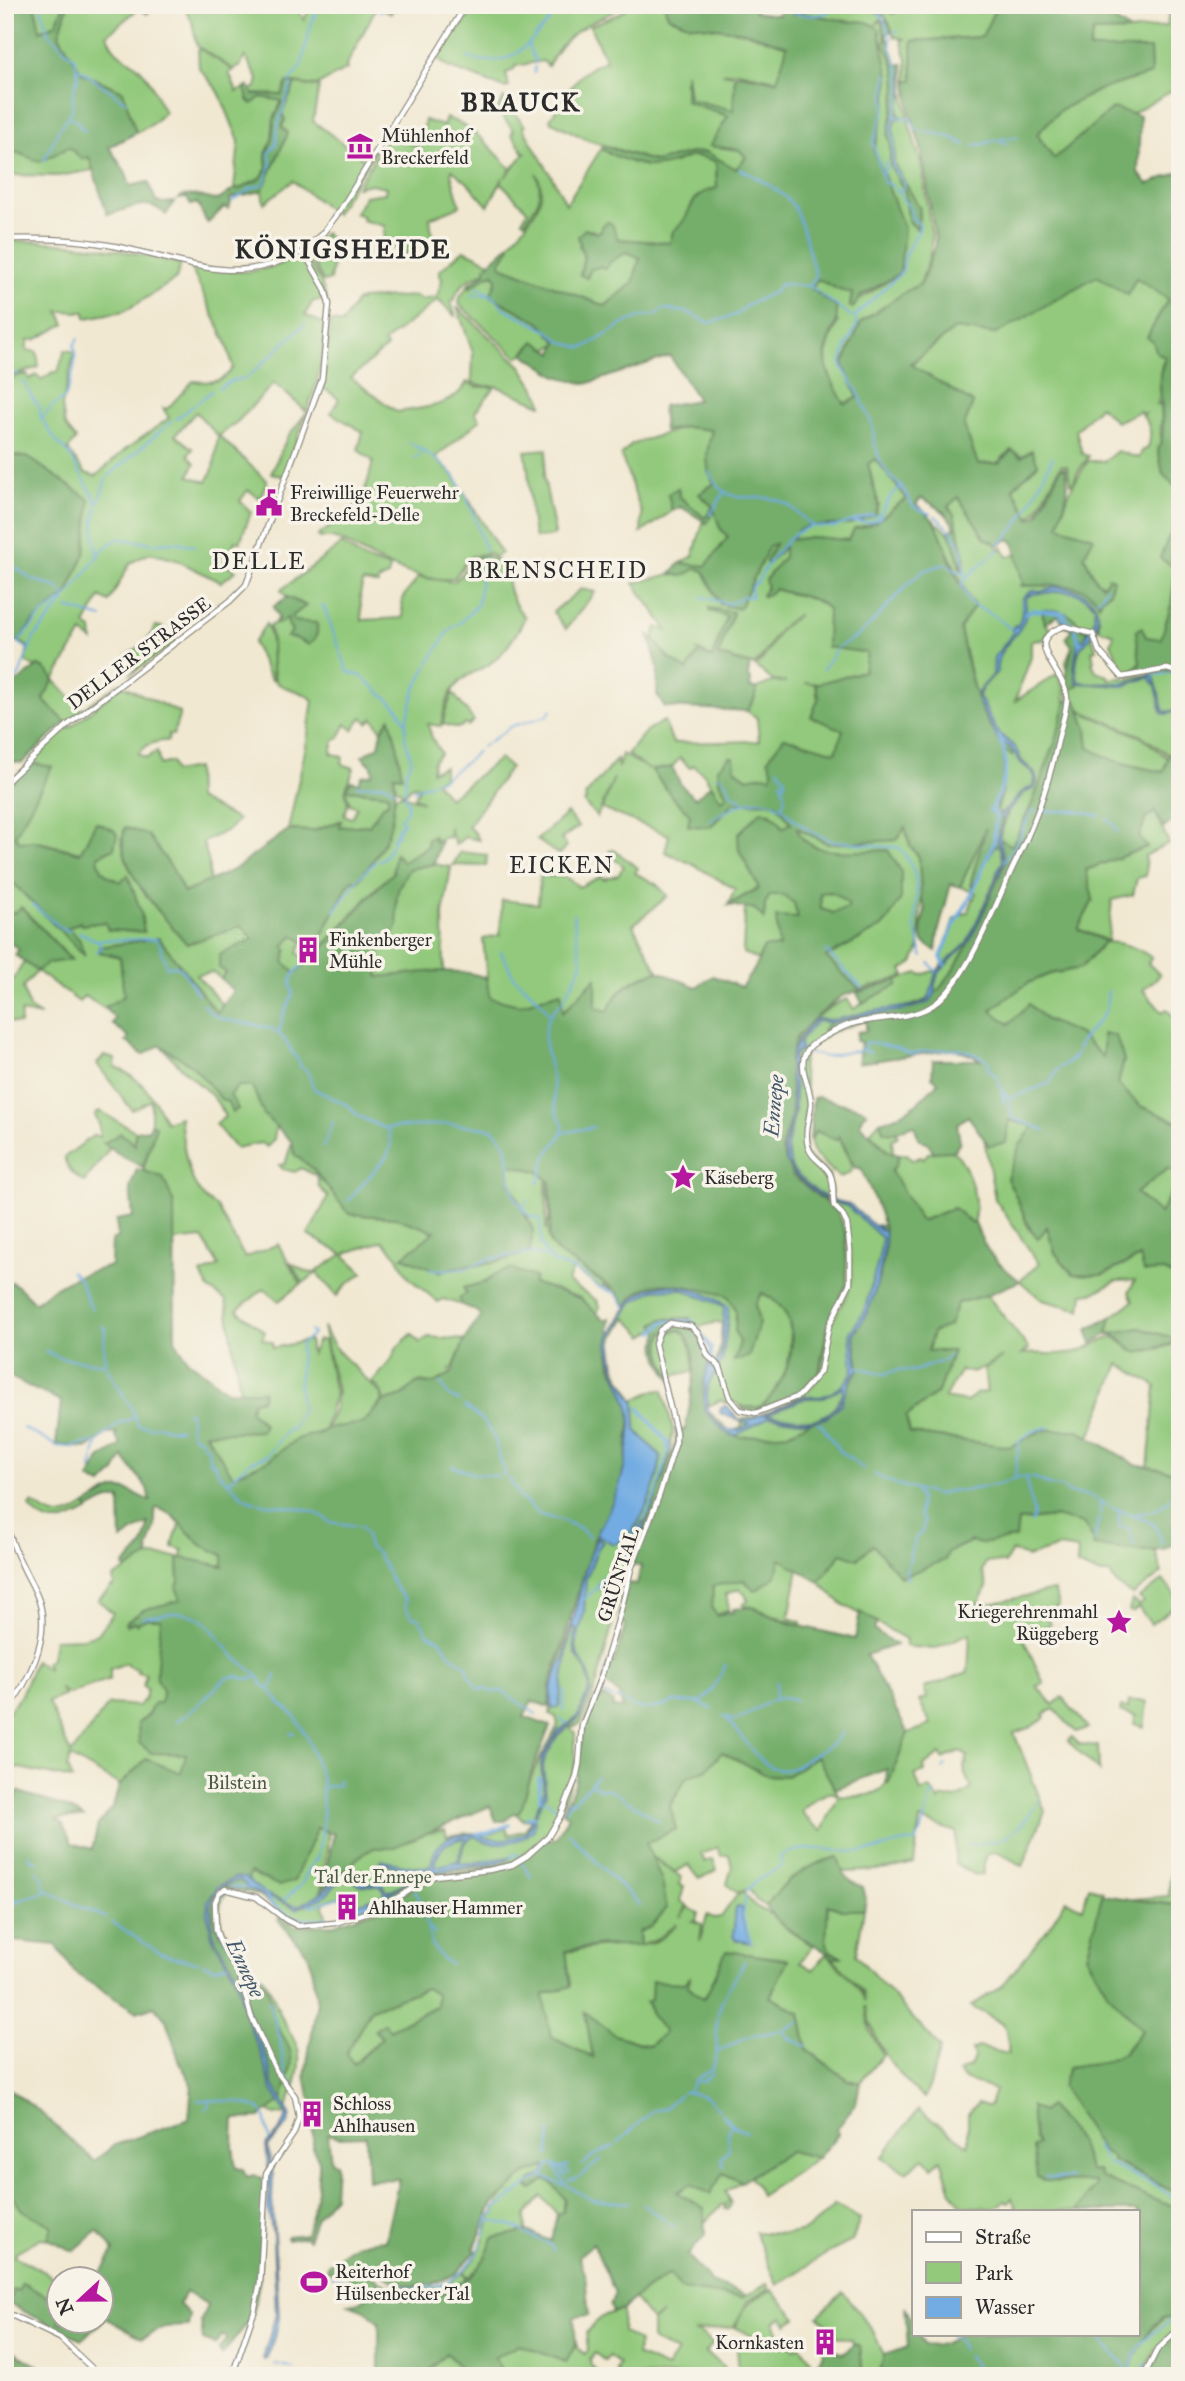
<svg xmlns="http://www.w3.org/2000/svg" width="1185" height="2381" font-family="'IM FELL Great Primer',serif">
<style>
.green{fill:#92c97b;stroke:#5e7a53;stroke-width:2;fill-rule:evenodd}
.forest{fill:#75ad6b;stroke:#506c4b;stroke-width:2;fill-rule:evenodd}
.water{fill:#72ace2;stroke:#4e6c86;stroke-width:2;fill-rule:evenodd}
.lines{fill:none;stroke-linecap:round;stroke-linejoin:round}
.stream{stroke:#72ace2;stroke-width:2}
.canal{stroke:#72ace2;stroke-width:3.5}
.secondary-casing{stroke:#8e8a7e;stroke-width:7}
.secondary{stroke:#fff;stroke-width:4.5}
.labels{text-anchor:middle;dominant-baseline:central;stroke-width:7;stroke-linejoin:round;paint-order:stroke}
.poi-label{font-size:19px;fill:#2b2b2b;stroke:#f7f3e8;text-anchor:start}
.street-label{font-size:19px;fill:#2b2b2b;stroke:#f7f3e8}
.park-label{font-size:19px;fill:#4a5a43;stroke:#f7f3e8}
.water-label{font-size:21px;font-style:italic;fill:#44586b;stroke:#f7f3e8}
.quarter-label{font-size:23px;letter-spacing:2px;fill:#2b2b2b;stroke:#f7f3e8}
.district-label{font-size:26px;font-weight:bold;letter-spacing:2px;fill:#2b2b2b;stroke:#f7f3e8}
</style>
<rect width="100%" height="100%" fill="#f7f3e8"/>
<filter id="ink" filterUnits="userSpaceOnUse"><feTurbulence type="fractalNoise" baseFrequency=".0143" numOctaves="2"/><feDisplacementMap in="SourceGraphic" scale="14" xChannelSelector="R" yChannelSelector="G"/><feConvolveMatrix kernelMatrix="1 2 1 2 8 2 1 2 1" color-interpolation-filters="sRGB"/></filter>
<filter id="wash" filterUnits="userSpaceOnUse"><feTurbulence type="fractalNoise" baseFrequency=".00686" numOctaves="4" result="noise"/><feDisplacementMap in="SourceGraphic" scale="28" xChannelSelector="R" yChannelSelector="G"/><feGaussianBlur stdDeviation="1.57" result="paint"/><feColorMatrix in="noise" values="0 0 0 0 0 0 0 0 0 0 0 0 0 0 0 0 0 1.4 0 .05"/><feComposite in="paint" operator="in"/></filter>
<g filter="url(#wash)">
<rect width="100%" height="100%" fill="#f1e8d1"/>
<path class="green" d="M35,5H64L56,24L39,31Z
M68,5H157L147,14L139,8L107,35C117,61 129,54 144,73C154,84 156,100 165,112L151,125L136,133L123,91L82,73L59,35Z
M183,5H220L226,9L233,5H291L300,13L304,20L311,5H397L391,13L377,6L346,66L347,69L316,86L288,82L282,95L253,94L251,90L256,87L258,79L245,56L240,67L233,69L197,46L192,21Z
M478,5H486L489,12L510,5H625C588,27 570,25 548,66L543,61L515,66L514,70L506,73L509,87L505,88L448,67L438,59C447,39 465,24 478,5Z
M632,5H664L668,16L688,24L745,32L787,46L778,80L739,72L722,73L735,75L733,111L689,99L686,73V101L728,116L710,146L739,150L747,156L736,169L705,152L691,153L656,162L588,140L552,122L550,119C565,97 578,68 606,61L590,26L618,14Z
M790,5C815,5 865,0 883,17L876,24L886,19L891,27L885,16L871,5L894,14L900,5H976L978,12L982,11L983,5H997L982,37L912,41L913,80H907V59L901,39H906L895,37L892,31L886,34L897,65L903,64L904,92L909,123L921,163L932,237L930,255L920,284L908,290L858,398L844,404C825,366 819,363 838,322L812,289L817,278L839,290L852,293L850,306L900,273L874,150L887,97L879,29C870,22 863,20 852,22L793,12Z
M1172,5H1180V86L1132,114L1113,108L1054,159L1037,134L1060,110L1101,89L1151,74L1150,49H1089L1093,32L1130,31L1166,26Z
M200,49L233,70L229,73L237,92L245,88L248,96L257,99L260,97L282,100L274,119L272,140L266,155L267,168L261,178L242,188L234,189L239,141L219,92L199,68L198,50Z
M295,84L319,87L313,121L366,161L375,147L377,148L335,214L293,181L264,203L262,191L288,133L282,127V113Z
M504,98L516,110L514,113L525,126L523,127C536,153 554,177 566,204L601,149C615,157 642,168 659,166C686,164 685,148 716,162L717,188C691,194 694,203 683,223C680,230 675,237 671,243L617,239L612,225L597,233L592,230L579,245L584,257L580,275L587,278L591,269L627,252L640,257L633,283L605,306L501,266L500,263L510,248L509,245C526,223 552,202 536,173C544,196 539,202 525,222L522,220L528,211L501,183L503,178L488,206L467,182L452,170L451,173L460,206L430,218L433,244H412L406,255L383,242L385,226L362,220L363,216L355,213L365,196L385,193L386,187L371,184L357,187L389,134L418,147L425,120L443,126L446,118C474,126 492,149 511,169L505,177L526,152L524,153L511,133L514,131L499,112L498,114L496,112Z
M5,120L10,130L68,147L82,158L89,156L93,170L59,176L9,175L11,160H5Z
M325,233L335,244L318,255L333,262L330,280L324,282L308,254L309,248Z
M5,241C67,240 122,249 181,264L176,279L135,305L124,311L86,318L85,312L59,311L65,324L35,340H28L26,350L37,352L39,367L5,378Z
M464,250L490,262L485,267L486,271C471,278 459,283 454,300L451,302L456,317L438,300L384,342L387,347L351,378L397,412C421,408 455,407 467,382L477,387H495L475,412L480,420L435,458L453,474L501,553L495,557L488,553L470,557L454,578C430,584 387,566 365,554C348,545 340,536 320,538L318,536C355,508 363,508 373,461L358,450L363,432L331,413L339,399L322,387L331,321L342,324L357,300L360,301L361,299L416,296L421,300L437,297L442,280L439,271Z
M301,256L305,257L320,279L327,301H313L305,315L327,325L317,382L284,477L271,473L287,438L307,412L274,383L238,421L219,436L267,481L260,498L248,490L240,501L251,512L240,542L235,541L229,558L218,553L216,558L236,571L221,582L176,560L150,553L130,563L109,602L100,597L85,625L92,630L93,641L82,633L54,680L82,710L119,683L68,722H66L45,702L38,666L36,668L25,662L28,647L19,641L32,623L67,595L85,553L89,500L29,458L5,454V383L16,376L27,374L29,379L37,375L41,380L53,372H58L65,350L75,352L62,406L65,426L76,439L68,450L85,473L96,476L125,450L169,418L163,408L167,409L193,381C210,383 224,383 233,367L226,342L191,268L247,272L273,267ZM196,412L218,436L214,467L207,482L189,476L195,463L188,455L193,449L175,435Z
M493,274L497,278L491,296L539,322L559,342L549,349L535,342L518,358L459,304L460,297L469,284L470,287L487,275Z
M1097,276L1128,295L1136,278L1169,299L1153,342L1165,357C1155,377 1164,391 1157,405L1160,403C1164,416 1158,430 1162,443L1158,449L1163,474L1180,491L1174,525L1160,558L1176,568C1173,590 1171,622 1160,640C1152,654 1139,662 1129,674L1128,672L1123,673L1117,668L1114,659L1117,658L1111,643L1114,634L1099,629V616L1096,632L1092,636L1096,650L1092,651L1094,662L1092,663L1096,671L1108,676L1110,680L1119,677L1126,679L1168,670L1175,674L1180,680V763L1142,736L1084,712L1077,705L1068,701L1066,661L1072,647L1076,631L1090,635L1091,630L1065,626L1060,618L1062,614L1043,615L1050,631L1043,640L1031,641V657L1015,701L1057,674L1064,688L1065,706L1044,793L1013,848L1003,861L969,940V946L942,990L926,1003L854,1016L806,1050L802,1066L807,1099L804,1120L805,1155L829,1174L832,1201L850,1206L870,1226L919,1224L953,1208L921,1221L890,1171L899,1155L907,1154L913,1160L921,1157L923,1159L928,1153C935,1153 944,1149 951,1151C965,1155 976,1194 975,1206C975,1213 974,1217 975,1223H972L953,1314L957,1303L987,1295L1029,1349L1022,1354C1041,1352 1060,1357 1079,1351C1092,1347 1102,1338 1115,1337L1133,1351L1140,1353L1180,1343V1392L1175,1394V1406H1180V1467L1176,1472L1148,1467L1156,1386L1119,1364L1090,1437L1077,1430H1042L1010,1447L910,1433L906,1417L938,1392L951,1356L867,1377L857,1368C847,1381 845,1398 833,1411C816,1430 766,1442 741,1449L691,1411V1389L706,1357L714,1368L720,1348L722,1323L717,1322L699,1327C679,1312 663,1324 644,1336L626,1318C622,1324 617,1331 614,1338C605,1359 624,1383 634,1400L653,1391L663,1390L673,1430L669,1457L659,1488L630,1559L595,1690L581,1723L570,1728L575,1733V1765L564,1802L550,1830L529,1850L515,1861L505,1864L427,1875L384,1903L357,1914L349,1897L334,1898L323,1903L328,1920C284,1928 292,1917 259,1896C251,1892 242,1891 233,1889C201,1909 235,1952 253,1970C256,1973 260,1974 262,1977C273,1989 276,2006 283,2020C288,2030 295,2039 298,2049C303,2069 292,2094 285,2113L275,2115L260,2106L112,1810L120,1785L70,1757L67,1768L72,1779L5,1765V1716L21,1695L35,1661L49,1670L45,1663L51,1658L54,1639L83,1638L98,1634L113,1613L98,1600L114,1585L113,1578L149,1556L178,1557L179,1582L329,1825L327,1851L320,1883L364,1848L445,1829L447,1836L466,1833L492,1834L506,1828L509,1835L525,1830L531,1820L522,1819L517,1813C524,1804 524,1796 528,1786C535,1765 548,1745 558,1725L556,1717L550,1714L552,1703L551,1686L578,1605L611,1362V1334L627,1308L622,1302L633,1292L665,1280L712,1289L728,1296L736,1311L740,1342L735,1360L759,1323L755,1304L762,1293C770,1297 778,1301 783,1308C799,1332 788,1394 761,1406C749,1412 740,1405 730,1400L725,1403L721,1400L706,1407L708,1411L731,1432L741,1428L743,1419C759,1417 804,1398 814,1385C827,1368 822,1344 831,1324C836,1311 850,1295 851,1281C852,1271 848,1226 845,1218C841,1208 833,1206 825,1203C816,1199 793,1179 789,1171C777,1151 786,1136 792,1116C796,1098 788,1076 790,1058C794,1031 824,1008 847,999L854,1009L897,980L918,973L922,975L933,971L936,972L944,963L941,958L954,919L968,912L976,893L960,887L988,822L971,881L972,887L984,865L1002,793L1005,750L978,701L977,693L975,695L960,629L970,601L934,521C953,533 958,544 959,567L964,572C966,549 957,529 948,507L958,497L985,538L995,543L999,550L1002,547L1008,557L1017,554L1023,585L1019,586C1045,587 1084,576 1099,605L1105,593L1110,591L1096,580L1084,556L1059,526L1062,508H1064L1071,488L1088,461H1105L1117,451L1139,458L1142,451L1148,448C1152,435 1151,425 1142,415L1147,412L1141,414L1140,411L1116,422L1100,406L1076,430L1082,454L1089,456L1077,473L1073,484L1071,483L1067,466L1061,465L1038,509L1029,518L1013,488L1038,464L1011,450L997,463L978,464L964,426L973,403L910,365L955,329L996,334ZM1003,1357L984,1369L987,1392L977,1393L967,1402L944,1398L961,1370L973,1373ZM126,1663L130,1667L138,1669L137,1672L146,1674L143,1686L147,1689L145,1699L138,1706L109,1704L71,1754L48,1702L65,1695L59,1688L68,1694L110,1679V1669Z
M457,307L521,366L540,396L542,405L496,386H481L472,382L473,353Z
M686,427L712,430L708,472L715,484L705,488L700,495L713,507L705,519L679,496L678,489L668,494L672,511L641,533L642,514L621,455L632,444Z
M547,449L544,477L555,534L549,537L535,538C527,510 532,480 525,451Z
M875,459L908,499C891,513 877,525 855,528L848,540L812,537L790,540L798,530L808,525L879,506L868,464Z
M714,509L720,528L728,537L706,566L681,563L693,556L703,523H707Z
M776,543L766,561L767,564L784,546V556L762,595L764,597L775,589C789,595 807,596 817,601C834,610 854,638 867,653L864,671L820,683H805L816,684L817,696L843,730L836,752L772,769V778L764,775L748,778L735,769L734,758L719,782L727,796L721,800L704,774L693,765L690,768L680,758L672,767L652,771L673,798L690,814L688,825L710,827L733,803L766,802L777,804L792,823L783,828L781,823L770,812L739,850L759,888L728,905L735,889L690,863L665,852L669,835L602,809L614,778L597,817L584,803L586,800L585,796L617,759L618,768L622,754L650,770L627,754L646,731L664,721L673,743L759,741L757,718L747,711L754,700L757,688L772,682H786L773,681L755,666L763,659L781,628L799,615C770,629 771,654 753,665L718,656L733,613L709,608V611L728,616L712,657L696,650L699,652L687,671C673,664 662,651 654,637L657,627L668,631L634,583L671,574L683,576L697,568L704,571L720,604L739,609L769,546Z
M342,544L364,559L390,568L388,576L378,581V584L363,582L360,594L362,620L403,618C400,587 406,599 418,577L453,582C467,573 465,560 485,555L506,565C507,585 510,602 525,617C517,634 504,654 488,665C477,672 464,675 456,686C446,697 444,713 441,726L428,724L432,738L441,753L434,760L432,771L444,767V777L435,781L449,798L499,759L510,767L468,827L475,833L479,840L465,837L455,845L449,826L450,837L441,838L435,842L434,837L427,846L402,862L396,854L394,873L375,889L318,952L315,949L348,885L353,880L356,882L397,795L401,794L423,802L414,797L420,787L412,786L405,794L396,788L394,775L402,776L389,719L382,731L373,718L368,723L362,717L353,730L346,724L338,739L334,740L331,753L343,757L342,764L354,768C349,785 342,786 348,804L344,815L352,818L357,807L350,804L346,790L389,794L388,803L383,805L369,825L338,827L340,821L313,831L288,830L307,741L313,700C299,688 286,691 276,682C269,664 276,641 269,626L288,618V624L292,631L288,637L295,638L292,617L305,605L287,597L281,590Z
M581,589L595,592L566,629L553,612Z
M266,624C274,638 270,663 273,680H271L253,643Z
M155,626L161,627L177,641L130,675L137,668L127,655C139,648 151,640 155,626Z
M122,685L180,713L173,735L169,734L168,741C157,740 144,745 138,754L147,758L157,751L160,765L171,762L174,772L196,768L197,799L238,820L228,830L203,842L209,863V882L183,893L173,870L148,835L121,838C127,881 160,913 187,943L242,926L254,939L221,979L213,972L196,975C206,984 213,995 223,1005L217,1013L159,938L99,947L100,952L120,957L124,996L104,1008L84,996L79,1002L37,971L23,987L29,1008L41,1016L21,1012L20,1024L5,1021V992L24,962L37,970L48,963L71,959L22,908L16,912L5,915V892L12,881L30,901L68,928L80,922L82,925L105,922L108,930L144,931L128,875L121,882C107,877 99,871 98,856L34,841L20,843L15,836L33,764L31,762L11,782L12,779L70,726L71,727Z
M453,693L474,721L468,726L466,724L458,728L443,724L445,712Z
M1079,711L1141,737L1168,758L1163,772C1137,767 1111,763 1089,747L1087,729Z
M1155,812L1169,843L1145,856L1146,876L1137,878L1133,895L1112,900L1108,941L1078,929L1093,900L1086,870L1146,847L1139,838L1146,818Z
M567,813L578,827L561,839L567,846L559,855L537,840Z
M905,826L910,846L919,857L921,896L919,949L913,963L902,970L905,976L860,990L826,957L882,927L901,898L888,850C865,851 822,857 804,841C800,838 798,832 795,827L828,843L897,840Z
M614,850L638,868L635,873L656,884L668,896L633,925L658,971C637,978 615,987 609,1011L596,1009V979L562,1012L561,992L519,1005L489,998L483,939L500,935L502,900L538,904L540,877C558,875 566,874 579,887L602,876L603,879L618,875L624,866L613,858L609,851Z
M460,852L487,855L486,866L453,865Z
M434,864L451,867L443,914L444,972L378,977L380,941L398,926C395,900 394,891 409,869Z
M827,892L834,893L848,904V908L833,913L821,909L820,893Z
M770,895H782L794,903L798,918L780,947H764L758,960L743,953L745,908L755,909L764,918L765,904Z
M293,935L303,940L298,953L309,961L295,973L284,962L287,949L283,947Z
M1104,942C1122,942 1137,947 1152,958L1148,963L1160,975L1143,990L1162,1012L1167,1009L1180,1025V1123L1140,1106L1118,1084L1124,1060L1103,1058L1079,1034L1046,1020L1029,1005L1009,1024L990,1010L1028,983L1050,974L1081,968Z
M160,1045L193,1066L221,1099L228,1102L232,1112L238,1109L230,1095L238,1086H252L264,1115L276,1126L274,1139L267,1147L261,1143L235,1148L215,1124L225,1117C215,1094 205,1090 188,1074C178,1065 169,1054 160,1045Z
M104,1056L115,1059V1067C143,1079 153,1096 166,1122L180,1117C184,1148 186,1191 217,1207L245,1258L278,1244L301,1284L279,1301L264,1289L237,1310L265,1332L262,1339L272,1342L273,1348L309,1340L311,1355L318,1340H324L335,1394L324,1431L297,1439L267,1461L233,1476L205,1432L261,1431L264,1424L249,1410L253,1401L262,1399V1391H240L226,1300L209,1289L201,1274L219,1266L202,1238L174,1241V1204L163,1178L143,1171L156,1126L151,1124V1100L132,1110L97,1064Z
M99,1111L135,1131V1145L131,1141L104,1143L110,1148L84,1182C75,1175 65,1169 65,1157L94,1135L100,1137L99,1124L95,1115Z
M1009,1120L1034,1126L1019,1147L1007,1179L1015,1192L1029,1230L1047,1227L1055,1253L1073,1274L1102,1275L1141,1257L1180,1280V1340L1140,1328L1107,1334L1111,1317L1133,1301L1129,1292L1135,1280L1116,1281L1093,1293L1083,1294L1081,1310L1042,1300L1020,1281L1039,1264L995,1199L984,1138L989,1146Z
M880,1121L884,1131L892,1133L897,1131L898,1136L892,1140L893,1153L888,1151L870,1132Z
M816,1130L835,1139L839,1136L851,1164L852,1169L848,1174L839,1177L814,1154L810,1141Z
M292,1142L295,1155L313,1169L349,1214L396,1218L436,1232L403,1257C422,1265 445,1273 466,1268C475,1266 479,1264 489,1264L529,1217C516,1200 510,1186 509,1165L537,1171L546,1178V1230L549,1218L548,1179L550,1181L551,1210L549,1237L551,1244L558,1253L613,1290L602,1286L601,1288L573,1269L568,1282L598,1301L597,1303L600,1306L597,1314L580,1298L532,1283L535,1278L497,1273L486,1282L463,1288L468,1293L460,1298L462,1305L443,1299L438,1302L409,1278L397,1256L383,1241L346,1253L345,1256L363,1273L346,1285L337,1296L317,1273L303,1283L291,1263L307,1272L314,1273L343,1254L308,1235L328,1197L319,1187L317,1176L301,1168L295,1172L283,1169L279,1165L285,1164Z
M1168,1169L1180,1172V1190L1173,1189L1160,1215L1136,1193Z
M323,1327L337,1350L381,1394L382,1401L363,1423L326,1431L335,1407L337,1392Z
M680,1330L690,1340L694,1371L672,1376C663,1364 656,1347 663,1333Z
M412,1334L420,1343L428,1337L465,1340L453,1368L449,1369L452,1373L433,1384L418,1382L402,1396L383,1402C385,1393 378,1386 372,1383L392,1359L397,1347Z
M32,1503C54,1519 63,1521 86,1505L89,1510C67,1522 48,1531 30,1507Z
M1054,1517L1084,1524L1094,1541V1546L1141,1551H1155L1162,1573L1133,1595L1118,1586L1110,1574H1099L1077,1565L1078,1550L1059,1547L1027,1557L1012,1551L1005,1563L986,1562L982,1570L987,1587L977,1605L980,1606L1054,1590L1059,1605L1054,1608L1055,1613L1047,1617L1050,1625L1038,1629H1019L1044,1684L1037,1686L1053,1705L1062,1697L1088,1728L1076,1732L1054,1709L1043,1714L1045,1717L1031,1727L1014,1733L1045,1811L1023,1866L996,1851L987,1855L984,1863L983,1874L976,1875L955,1864L956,1832L920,1820L914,1863L889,1869L847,1872L842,1870L838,1857C809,1863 783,1882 766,1906L756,1900L749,1889L737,1893L727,1884L732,1867L729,1855L721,1856L718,1847L701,1854L705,1862L713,1859L717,1870L700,1879L688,1865L675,1872L652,1856L646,1843L675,1829L670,1806L686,1778L707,1769L722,1752L767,1775L787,1776L817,1755L839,1796C894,1801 890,1776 908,1733L931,1725L919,1700L927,1698L924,1688L968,1672L970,1633L934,1649L905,1646L906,1639L842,1604L819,1582L843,1552L873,1545L948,1552L1018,1521ZM961,1751L968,1757L965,1761L967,1764L964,1765L965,1775L972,1788C960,1796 959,1800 942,1798L939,1801L930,1788L921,1792L915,1775L925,1772L924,1766L940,1754L943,1759ZM828,1793H834L839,1796L822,1830L811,1823L801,1811L817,1798Z
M180,1523L201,1545L223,1554V1566L182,1558L183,1550L173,1547C173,1538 178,1532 180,1523Z
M780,1559L798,1569L789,1618L801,1622V1626L753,1607L744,1606L743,1604L748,1600L745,1594L739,1589L726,1594L729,1609L717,1615L712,1609L713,1585L744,1580L755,1591L776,1576Z
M1163,1580L1180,1602L1151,1624L1138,1607L1133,1612L1129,1611L1132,1600L1139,1606L1143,1602L1139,1598Z
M1129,1701H1146L1147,1703L1144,1727L1134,1724L1136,1716L1120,1711L1121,1707L1128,1708Z
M1072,1737L1079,1744L1098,1746L1099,1771L1068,1741Z
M1175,1835L1180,1862V1905L1133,1899L1169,1896L1172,1838Z
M652,1858L681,1877L680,1885L684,1887L680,1901L687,1905L680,1917L688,1907L698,1913L696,1920L693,1921L702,1924L700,1941L707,1915L714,1918L721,1917L737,1895L743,1892L755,1906L772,1915L785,1927L813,1946L800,1962L813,1970L826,1954C841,1968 857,1982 865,2001L863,1992L833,1958L841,1956C839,1955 832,1952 830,1951C823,1944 826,1915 828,1905L842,1910H864L856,1955L940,2048L930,2085L924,2098C894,2072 874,2044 865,2006L870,2031L883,2055L859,2083L848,2080L807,2049L800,2013L770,1997L787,1960L785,1959L727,1951L706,1996L702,1998L688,1986V1978L684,1983L653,1994L651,2000L647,2002L650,2013L665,2032L649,2046L615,2035L585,2012L594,2058L551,2037L542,1995L571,1986L566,1952C578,1951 589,1948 600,1947C634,1944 652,1954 677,1923L658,1939L640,1946L639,1932L662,1881Z
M1089,1887L1103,1891L1087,1957L1108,1993L1142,2030L1124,2053L1103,2062L1068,2067L1102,2151L1112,2157L1113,2161L1180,2195V2207L1162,2203L1101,2178L1098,2170L1090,2171L1084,2154L1042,2113L1032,2107L1038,2145L1033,2147L1037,2171L1045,2181L1096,2182L1095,2186L1077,2211H1017L1012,2198L1008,2203L1004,2201L991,2211L987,2208L962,2206L951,2191L941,2159L932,2167L924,2158L906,2172L882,2158L918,2110L968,2145V2114L978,2103L989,2107L995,2090L964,2079L958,2072L971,2066L974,2057L972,2050L978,2047L1008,2054C1011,2018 996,2022 971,2006L1002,1986L1049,1927L1066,1900L1082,1908Z
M426,1988L437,1995L436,2006L390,2030L375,2031L382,2038L354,2064L346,2054L371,2009Z
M790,2151L818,2158L760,2196L756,2185L749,2177Z
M547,2165L545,2173L532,2189L545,2179L551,2182L565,2199L563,2213L557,2214L542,2196L525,2215L526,2231L493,2238L484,2262L469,2277L464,2273L467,2278L454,2287L433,2296L430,2290L432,2296L415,2298L389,2286C408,2281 422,2295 446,2283C487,2264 480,2227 503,2195C512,2181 531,2171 547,2165Z
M723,2172L741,2182L725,2192L729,2200L728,2202L730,2201L731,2204L728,2210L725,2208L726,2204L722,2205L705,2222L704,2208L677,2193L691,2184Z
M5,2185L22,2210L53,2226L48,2239L41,2238L16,2252L14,2256L47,2273L59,2284V2303L22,2283L18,2293L14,2291L13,2294L5,2290Z
M835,2205L860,2219L852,2241L826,2254L777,2285L755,2232C802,2235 801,2238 835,2205Z
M670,2274L682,2289L742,2298L767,2284L769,2289L748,2301L734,2327L694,2332L699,2333L713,2343L705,2353L725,2367L719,2376H622L616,2370L619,2364L609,2356L605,2361L595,2353L590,2359L591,2365L601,2376H509L503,2372L494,2358L519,2344L565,2362L577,2343V2348L585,2354L588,2350L586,2333C600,2317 603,2314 623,2310L622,2332L639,2342L637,2355L666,2368L677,2352L652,2340V2323L662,2314L652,2321L634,2298Z
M772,2290L797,2318L787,2324L783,2317L774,2322L780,2337L795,2349L800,2345L814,2365L807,2376H739L737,2345L748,2343L754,2336L736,2328C740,2307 754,2298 772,2290Z
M843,2292L873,2331L884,2355L879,2376H863L860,2346L853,2343L852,2340L833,2335L826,2323L818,2316Z
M1180,2308V2326L1157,2348L1142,2376H1123C1140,2346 1148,2325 1180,2308Z
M446,2353L469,2376H434L428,2372Z"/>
<path class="forest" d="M5,5H35L40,31L56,24L64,5H68L59,35L82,73L123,91L136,133L109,147L126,173L130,186L148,182L156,201L161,203L174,202L166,215C145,195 130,211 107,214L89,157L82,159L69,147L40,162L13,151L10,130L5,120Z
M664,5H756L755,12L779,15L778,6L789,5L793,15L797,12L852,22C863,20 870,22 879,29L889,76L887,97L874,150L904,228L900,273L861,296L853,308L850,306L852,293L839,290L818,279L812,289L836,307C839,325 832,329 827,345C821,366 834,387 845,404L858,398L843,364L861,322L908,290L921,284L935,246V236L921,148L910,113L907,80H913L912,41L982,37L997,5H1093L1130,31L1093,32L1089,49H1150L1151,74L1101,89L1060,110L1037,134L1054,159L1113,108L1140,116L1138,173L1148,184L1180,172V491L1163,474L1158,449C1168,434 1159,397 1160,378C1160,371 1164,364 1165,357L1157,353L1153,342L1147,337L1168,299L1136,278L1128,295L1097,276L996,334L955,329L910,364L973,403L964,426L978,464L999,463L1012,450L1021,457L1032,450L1038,464L1013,488L1030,519L1038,514L1061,468H1065C1072,488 1063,505 1059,526L1094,537L1084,556L1096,580L1103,585L1109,577L1113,579L1110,591L1099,602C1080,577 1048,589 1023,585L1014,543L1009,539L999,545L985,538L958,497L948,507L954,514L965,556V558L962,559V570L949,531L955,528C947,511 937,506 921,498L916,504C922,510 931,516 936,524C947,546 957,591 975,605L960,629C969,671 975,722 1012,750V756L1005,751L1002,793L998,801L997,815L1006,809L1008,813L999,838L1012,846L1031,806L1056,740L1066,701H1076L1087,729L1089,747C1111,763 1137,767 1163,772L1169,754L1180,761V815L1164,828L1155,812L1146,818L1139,837L1147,847L1086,870L1093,900L1078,929L1105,941L1081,968L1050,974L1028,983L991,1010L1009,1024L1029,1004L1046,1020L1079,1034L1103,1057V1034L1116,1036L1124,1060L1118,1084L1140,1106L1180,1123V1172L1167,1169L1136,1193L1160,1214L1173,1188L1180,1190V1280L1165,1271L1144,1272L1140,1257L1102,1275L1073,1274L1055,1253L1047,1227L1038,1239C1023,1222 1019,1198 1007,1179L1019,1147L1033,1126L1009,1120L1006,1143L989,1146L968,1116L957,1124L960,1141L954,1151L933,1152L927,1142L919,1139L914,1125L892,1133L883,1131L880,1121C906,1117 921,1100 938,1082L932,1077L933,1060H982L956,1049L858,1063L861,1042L856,1041L857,1032L866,1031V1020L824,1035L823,1030L831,1020C855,1015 907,1010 926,1000C955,985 993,891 1006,860L1000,847L995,845L972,888L971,881L986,828L960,887L951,884L938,933L936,951L923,942L921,929L925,910L921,896L919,857L910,846L905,827L897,840L828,844L797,828C805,859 861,851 888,850L901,871V898L889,919L882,927L826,957L860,990L842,996L814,1019L796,1038L790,1060L792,1113L781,1148L792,1175L839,1213L846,1235L847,1284L829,1319L819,1372L796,1397L754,1412L743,1410L741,1407H761C793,1377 810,1315 762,1293L755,1304L759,1323L749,1356L734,1361L740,1342L735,1332L736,1311L728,1296C697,1289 646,1269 627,1306L614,1289L558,1253L551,1244L549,1237L551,1210L550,1181L537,1171L509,1165L510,1183L533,1230L530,1252C517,1256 504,1261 490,1263C477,1265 450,1266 440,1272L403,1257L435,1231L396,1218L349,1214L313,1169L295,1155L292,1142L264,1115L252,1086H238L230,1095L238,1109L232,1113L228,1102L221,1099L193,1066L160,1045L143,1055L126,1041L129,1037L112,1024L115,1018L104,1008L124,996L120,957L99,952V947L159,938L217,1013L233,991L221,979L226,972L219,968V955L253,939L242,926L187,944C163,916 112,866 125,827L148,835L173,870L184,893L235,869L288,830L313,831L341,821L339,827L369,825L383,805L388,803V794L346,790L351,781L359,783L362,776L373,774L372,766L362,756L379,746L382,731L390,718L397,744L402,776L394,775C397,825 387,845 357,882L353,880L348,885L315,949L293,935L284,946L287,949L284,962L295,973C332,945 358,904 393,873L395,853L403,862L427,847V840L433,836L435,842L441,839L434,864L409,869C394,892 395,900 398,926L389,940L380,942L378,977C410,974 457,965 486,978L490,998L519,1005L561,992L563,1012L596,978V1008L608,1011C616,988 636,979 658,971L696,987L713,976L741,987L755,968L764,947H779L776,917L798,918L794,903L782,895H770L765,904L764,919L755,909L728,905L759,888L739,850L738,834L761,811C770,812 779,819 783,828L791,823L777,804L766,802L733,803L710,827L688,826L690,814L673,798L652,770L672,767L681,785L695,798L711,785L721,800L727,796L719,782L718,768L730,756L734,758L735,769L747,778L764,775L771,777L772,769L768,759L784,737L836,752L843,730L811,717L819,697L816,684L864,671L867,653L827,647L828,609C814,595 793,596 775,589L763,597L762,595L767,589L765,580L784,557V547L767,565L766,561L775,544L769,546L739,609L720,604L704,571L697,568L683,576L671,574L680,563L706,566L728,537L720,528L714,510L707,523L681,507L672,511L668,494L678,488L679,496L705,518L713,507L699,494L714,484C704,463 706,452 712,430L686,427L664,431L662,406L698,400L670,356L586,384L557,376L524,354L535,341L553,353L558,342L539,322L490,296L497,279L494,274L487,276L470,288L469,284L485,273V267L509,245L510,248L500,263L501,266L605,306L633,283L640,258L627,252L610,262L606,269L600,267L591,269L587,278L580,275L584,257L578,236L585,229L597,233L601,231L602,226L607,222L612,224L618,239L670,243L673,231C696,215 683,196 717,188L716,162C685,148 686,164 659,166C642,168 615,157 601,149L603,146L656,162L691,153L706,152L736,169L746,157L739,150L710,146L728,116L685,101V73L689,99L733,110L735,75L741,74L777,81L787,46L745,32L688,24L668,16ZM875,459L907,499C885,510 884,524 855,528L848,540L812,537L791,540L798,530L808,526L850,524L875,515C882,501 875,496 872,482C870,476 871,471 868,464ZM827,892L834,893L848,904V908L833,913L821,909L820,893Z
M887,20L892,30L886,34L897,65L903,64L904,92L899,103L898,114L903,117L896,119L892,129L895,137L894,163L920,209L917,229L908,221L905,192L890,165V142L888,136C894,99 906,79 883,43L886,41L882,24Z
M287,82L295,84L282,113L285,120L282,127L288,133L262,191L230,198L231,203L228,209L224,207L208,223L206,221L197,203L191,205L187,198L178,199L181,196L195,195L214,200L220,199L234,189L242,188L261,178L267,168L266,155L272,140L274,119L282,101L261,97L252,104L248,100L245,88L249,86L253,94L282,95Z
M6,454L29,458L90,500L85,553L67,595L32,623L19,641L5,645Z
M1180,493V663L1178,670L1170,667L1129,674L1140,664L1136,631L1142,627L1146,637L1161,639L1171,605L1176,568L1160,558L1174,525Z
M287,597L306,606L292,616L294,621L317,623C318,634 317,638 309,645L295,638L287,637L292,631L288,624V618L278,624L275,622L279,618L273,607Z
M709,608L733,612L718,656L723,658L730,657L734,661L750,664L748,675L751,679L750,688H757L754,700L747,711L665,707L657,695L658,667L648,633L667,657L687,670L699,652L712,658L727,616L709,611Z
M1042,610C1060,609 1073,613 1083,629L1087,630C1087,638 1081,644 1079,652C1075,662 1075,676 1078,686L1067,691C1064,673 1070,662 1072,646L1066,638L1072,629L1064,625L1065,622L1057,615L1045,624Z
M38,666L46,669L54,680L44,697L45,702L66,722L22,763L10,761L5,757V699L16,683Z
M32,763L52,767L15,836L20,842L34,841L80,853L96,822L114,830L117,835L114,848L98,856C99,871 107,877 121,882L128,875L141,912L144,932L108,930L105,922L81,925L80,922L68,928L79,939L85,956L12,882L5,892V789Z
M21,907L24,910L71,960L48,963L37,971L15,955L19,949L5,940V915L16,912Z
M897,980L898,985L862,1003L857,993Z
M818,1097L863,1109L867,1113L862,1116L860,1125L888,1152L899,1155L896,1165L891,1171L921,1221L954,1208L970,1222L975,1223C986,1254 995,1261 1020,1281L987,1295L957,1303L949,1326L933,1332L928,1351H953L938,1392L906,1417L910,1433L1010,1447L1042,1430H1077L1135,1464L1175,1472L1180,1467V1539L1163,1550L1141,1551L1093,1546L1094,1540L1084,1524L1054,1517L1018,1521L1016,1538L980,1544L971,1541L948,1552L945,1560L901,1577L873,1545L857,1559L842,1553L819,1582L780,1559L776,1576L755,1591L744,1580L713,1586L712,1609L718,1616L729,1611L730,1613L734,1612L733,1609L751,1607L788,1623L855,1639L860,1612L877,1622L874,1630L896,1645L866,1655L908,1733L889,1782L886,1784L887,1769L835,1789L817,1756L787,1776L766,1775L722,1752L707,1769L686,1778L670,1806L676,1829L646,1843L662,1881L667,1908L651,1927L639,1932L640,1946L602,1945L566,1951L571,1986L543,1995L551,2037L593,2058L585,2012L615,2035L649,2046L665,2032L650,2013L649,2005L646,2002L651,2000L652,1981L684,1983L690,1978L688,1986L702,1998L706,1996L726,1951L788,1960L770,1997L800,2013L807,2050L848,2080L860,2083L856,2103L837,2129L838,2134L818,2158L790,2151L741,2182L723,2173L710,2194L691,2184L677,2192L704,2208L705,2235L688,2255L711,2282L745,2295L742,2298L681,2289L669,2274L634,2298L623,2310L613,2312L610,2305L615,2293L593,2243L579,2256L585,2273L589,2315L574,2317L576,2345L565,2362L519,2344L494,2358L503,2372L509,2376H469L446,2353L428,2372L434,2376H379V2323L365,2310L349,2304L360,2302L368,2296L357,2286L346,2288L336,2278L344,2281L358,2272L368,2271C375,2280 380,2282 390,2286C397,2289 403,2294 410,2296C430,2304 451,2288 467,2279L463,2273L469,2277C482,2266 487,2255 493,2238L526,2231L551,2241L557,2214L563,2212L565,2199L551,2182L546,2179L532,2190L528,2187L532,2180L544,2174L546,2166L524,2175L492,2205L474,2249L476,2251L456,2274L430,2285L410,2286L398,2280L392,2281L376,2269L360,2271L354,2266L331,2272L327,2270L329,2263L358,2243L385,2240L399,2179L368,2180L366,2136L339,2137L328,2134L331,2162L336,2163L334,2196L316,2217L308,2240L305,2237L287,2240V2236L306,2234L316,2198L319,2168V2161L313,2148V2122L317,2106L309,2096L305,2075L317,2002L309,1955L278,1920L280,1917L295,1926L331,1925L377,1910L426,1879L512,1865L548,1838L556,1839L568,1816L563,1812L575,1784L583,1730L595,1698L600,1700L602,1696L613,1702V1708L623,1709L619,1694L603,1682L608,1662L614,1663L626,1624L619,1619L628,1583L637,1584L641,1566L632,1565L676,1442V1429L685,1430C690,1403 705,1348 680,1330L663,1333C655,1349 665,1367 674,1380L672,1381C661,1364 652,1352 659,1331L654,1324L662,1319L690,1318L709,1361L704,1384V1410L730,1435L742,1437L788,1433L831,1412L859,1369L854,1334C869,1314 888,1260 885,1235C882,1212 869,1189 861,1168H855L839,1136L836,1140L816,1131L810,1141L813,1098ZM426,1988L437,1995L436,2006L390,2030L384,2023L375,2030L382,2038L354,2064L346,2054L371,2009Z
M151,1124L156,1126L143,1167L121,1156L104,1143L121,1133L135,1145V1131L149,1129Z
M137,1169L163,1177L174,1204L175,1340L187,1359L227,1391H263L262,1399L253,1401L249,1410L264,1424L261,1431L205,1433L233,1476L267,1461L297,1439L320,1433L329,1428L363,1423L383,1402L402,1396L416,1383L433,1384L452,1373L465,1339L481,1315L473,1309L462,1305L459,1298L467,1293L463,1288L486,1282L497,1273L512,1269L535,1277L533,1283L580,1298L604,1320L610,1318L609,1330L611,1334L608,1342L611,1367L624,1389L631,1413L626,1461L617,1496L594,1540L550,1686L549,1707L532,1701L524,1717L550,1726L532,1771L522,1807L517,1814L513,1813L505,1821H496L490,1806L392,1848H374L363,1854L321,1890L334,1834L317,1828L294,1881L280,1886L250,1873L245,1893L225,1887C190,1921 245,1957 264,1984C272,1995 271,2008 275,2020C277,2028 281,2033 285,2039C295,2055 292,2070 286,2086C284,2090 284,2097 281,2101C275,2107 266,2111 260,2118L234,2119L233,2146L236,2168L243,2169L247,2177L254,2175L263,2178L264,2187L259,2283L251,2319L222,2355L219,2349L227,2338L222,2335L215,2345L203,2340L201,2321L207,2304L185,2292L179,2304L190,2315L188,2326L165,2327L142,2338L106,2318L81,2340L9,2304L14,2290L18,2292L22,2283L59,2303L60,2322H102V2280L97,2279L114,2251L98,2231L73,2251L48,2239L52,2226L22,2210L5,2185V2086L39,2111L94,2161L115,2145L189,2119L192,2084L180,2063L166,2020L154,2006L137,2012L76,1974L56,1945L5,1940V1821L18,1791C40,1801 63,1802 83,1817L56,1819L62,1823L72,1843L92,1849L98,1825L113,1807L119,1786L146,1759L181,1773L186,1754L151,1753L139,1743L138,1723L147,1716L154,1703H160L163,1690L156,1677L161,1619H146L136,1624L135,1622L126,1625L125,1623L143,1610L181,1600L176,1587L179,1582L178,1557L223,1566V1555L201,1545L171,1514L158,1508L155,1509V1527L148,1549L149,1556L125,1570L124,1565C140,1552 147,1544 148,1523L121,1540L120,1499H109L89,1510L86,1505C121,1484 115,1484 150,1501L147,1488L123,1457L115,1472L102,1485L89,1479L100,1459L121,1445L116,1437L117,1433L107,1434L88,1448L56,1445L61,1401L34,1389L5,1374V1321L10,1310L5,1308V1279L18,1286L35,1303C60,1281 80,1274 111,1266L112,1239L118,1238L116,1220L133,1217L130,1187Z
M1111,1317L1107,1334L1140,1328L1180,1340V1342L1140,1352L1134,1351L1116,1335H1105L1092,1343L1087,1330Z
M838,1857C844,1876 844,1879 863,1887L866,1899L864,1910H842L828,1905L826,1944L831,1952L841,1957L833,1958C814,1940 779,1931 766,1906C784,1881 808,1864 838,1857Z
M1102,1895L1180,1906V2195L1113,2161L1112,2157L1102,2152L1062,2086L1068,2067L1103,2062L1124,2053L1142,2030L1108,1993L1087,1957Z
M1049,2106L1079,2141L1090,2171L1098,2170L1101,2178L1162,2203L1180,2207V2316L1175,2319L1163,2317C1146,2331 1136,2354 1128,2376H879L884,2355L908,2347L905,2307L914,2325V2334H918L924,2345C936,2347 950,2343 958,2334H1138V2211H1077L1095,2186V2182L1045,2181L1037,2177L1033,2147L1038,2144L1034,2137L1031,2107L1042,2112Z
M1180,2330V2376H1146L1162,2345Z
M5,2343C23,2360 45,2371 69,2376H5Z
M854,2343L860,2346L863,2376H808L821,2358L825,2347L844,2354Z"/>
<path class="water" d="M1056,587C1086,587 1110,607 1091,636C1088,642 1080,645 1078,653C1075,662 1076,672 1078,681L1089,684L1125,683L1152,675L1155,679L1164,712L1176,710L1180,714L1174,712L1166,714L1162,713L1156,686L1149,677L1124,686L1077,683L1074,667L1078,639L1084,640L1094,621L1095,606C1080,591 1066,589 1046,593C1037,594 1032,592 1025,599C1025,603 1027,612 1026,614C1021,639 995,644 997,672L982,688L979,696L998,733L1015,747L1021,760L1035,773L1037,780L1034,789L1023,793C1017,804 1009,808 1005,815C997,830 1000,845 1005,860L971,939L938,974L935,984V994L930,1002L909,1009L852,1018L835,1023L817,1021L800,1041V1052H797L794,1055L795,1112L787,1147L791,1167L798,1176L818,1193L829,1199L849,1204L880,1231L877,1224L885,1234C885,1253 874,1305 863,1320C860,1325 856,1328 853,1334L858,1370L851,1378L841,1404L826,1418L809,1422L769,1417L735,1436L725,1432L704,1410V1384L708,1364L709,1361L710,1367H713L721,1355L724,1306L681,1289L654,1290L631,1304L611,1338L616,1373L635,1403L636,1430L661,1457C658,1481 640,1539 613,1544L598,1535V1531C618,1495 628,1467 631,1425C632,1398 613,1380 611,1354C610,1350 608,1343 609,1339C609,1333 616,1326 619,1320C642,1271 688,1282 728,1306C729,1311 724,1355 722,1360C715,1378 702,1381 709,1406L707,1403L706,1405C713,1424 731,1439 749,1424L720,1413L721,1408L727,1406L739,1420L745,1422L805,1396L820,1397L829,1394L843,1385L853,1371L850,1332L864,1312L879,1258L882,1238L847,1206L828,1201L815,1193L794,1174L787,1163L784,1148L793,1114L790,1062L793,1050C800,1041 805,1027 816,1019L835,1020L867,1012L919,1005L929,999L936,972L967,943L995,881L997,872L1003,861L997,839L1002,825L1001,815L1022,792L1034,785L1035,779L1033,773L1021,763L1010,747L999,741L978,701V692L993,675L994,657L1013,633L1012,629L1015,625L1017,627C1023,617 1022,609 1022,598L1033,590L1043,591ZM843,1387C843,1396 840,1401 834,1408C815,1431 789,1414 765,1415L806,1398H823Z
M644,1520C643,1533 636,1549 629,1562L625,1561L620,1553Z
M597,1537L603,1542L598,1548L586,1579L584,1612L576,1645L578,1656L589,1674L591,1691L579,1718L558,1735L545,1758L543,1766L546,1794L535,1815L534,1829C523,1844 489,1848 475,1836C463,1838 462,1853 459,1863C476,1865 497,1857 512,1857C485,1870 452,1864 424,1875C400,1884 381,1903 355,1911L352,1906L385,1894L384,1889L379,1886L361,1885L345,1876L322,1898L296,1909L274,1898H265L252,1890L247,1889L248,1887L240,1880L225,1885L213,1896L210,1906L212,1930L217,1943L235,1971L253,2027L268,2061L272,2083L290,2114L288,2124L268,2147L273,2175L272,2199L279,2318L275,2338L266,2360L263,2359L276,2314L273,2235L268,2210L269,2174L266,2145L279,2132L287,2114L272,2090L262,2056L247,2021L235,1976L212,1937L207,1913L208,1901L217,1887L236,1877L245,1878L264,1893L290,1904L298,1906L320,1894L344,1874C356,1874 363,1885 377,1883L379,1879L375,1869L381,1860L414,1867H430L436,1849L444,1841L450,1837L477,1833C491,1842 511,1841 527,1832L544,1791L541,1766L542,1758L558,1731L573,1721L579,1714L590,1687L587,1672L575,1653L574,1638L577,1629L574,1627L569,1640L559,1706L554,1709L551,1706V1689L565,1654L586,1567ZM465,1838L458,1861L435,1867C436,1848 447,1841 465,1838ZM383,1863L412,1871L434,1870L421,1874L388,1892L382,1884L384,1881L379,1874L380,1865Z
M738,1907L742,1908V1919L751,1943L736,1940L733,1936L736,1908Z"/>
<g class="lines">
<path class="stream" d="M40,5L48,33L75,59L78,76L73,93L72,111L59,129L44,161
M377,5L381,12
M787,5L792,13
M861,5L878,11L883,18
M793,13C810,16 824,19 836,5
M884,20L891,38V47
M896,31L898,32
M528,45L536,63
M468,58C519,72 532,35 565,5
M77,67L126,102
M534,73L535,67
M887,74L884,110L873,143L884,182L894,187L899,194
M290,82L301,66L312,21L321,5
M527,101L528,105
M69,117L77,121L82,129L86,130
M895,117L908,118
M910,118L916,130C933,134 951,134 965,145
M1000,141L1008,144
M973,146C986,144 1007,135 1017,138
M740,169C754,176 782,191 791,203C802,216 810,259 816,276L811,284
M882,173L886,169L885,162
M264,185L271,164L269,153L276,144L278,125L291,85
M232,201L250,189L261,185
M477,287L491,295
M471,295H491L501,304L500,305
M821,295L853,317
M502,307L550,332L560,341L582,348C607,338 628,314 656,315L664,309L687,312L709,323L738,314L746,306L774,292L781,284L810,286L818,292
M5,375L18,374
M23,381C29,390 32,401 40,407L41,418L55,439
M219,388L234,380L247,378L305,324
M42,419L52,406L65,398C70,382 79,360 74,345L78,339
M176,419L212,391
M168,424L171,422
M872,424L860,396L841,365L845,349L857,325L855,316L902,272L906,252L919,230L920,225L911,217L912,211L899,194L905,184L892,165L894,139L891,130L902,90L900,72L892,49
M873,427L874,442L881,463L890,477L902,487L913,506L930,514
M56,441L69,453L82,477
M408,442C422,450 438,459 449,470C467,487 477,526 485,550
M415,459L422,453
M709,472C729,512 754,489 783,502C795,508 801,518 813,526
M109,476L166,426
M84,479L86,483
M87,485L97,502
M98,504L106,479
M710,515L724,493
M935,516C948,527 962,540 963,558C964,568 963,569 966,579L961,584L970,603L993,615L1011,629
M854,522H870L880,518L881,514
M121,539L153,543
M95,540L94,520L97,507
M96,542L97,555
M157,543L177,542L194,546
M999,544C1026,522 1037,488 1053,457
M7,561L31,579L59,588L66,598
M968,576L998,550
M69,595L106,546L119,538
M702,597L730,604L744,596L751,597V587L758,581L765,568L781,547L794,534L811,526L834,527L871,515L879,516L892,494L902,487
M1097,599L1102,596L1106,587
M322,606L324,607L348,672L361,676L397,707L406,723L405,739L412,761L406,770L405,792
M68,608L102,618
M1063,613L1068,616
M28,649L18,642L40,617L64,599
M429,663L449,630L460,623L478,604L483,557
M1175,668L1180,657
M823,669L838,647L856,637L869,626L909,583L923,571L945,564L965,575
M1153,675L1171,673
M15,680L20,673L33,639L65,600
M5,697L13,685
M406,723L415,690L427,666
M482,747L512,726L547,716L552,709
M471,758L477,751
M778,768L785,779L784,785
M716,777L717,776
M722,777L728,785L731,793L743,801
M781,781L785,797L782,807
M357,786L386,784L394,790
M413,790L444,778L470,759
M1042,811H1076L1100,816
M1107,819L1114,825L1117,832
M709,821C730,808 755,792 779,806C786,810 792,818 799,823C807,830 822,837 832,841C837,843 842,841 848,842C865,844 881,848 898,847C924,874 916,895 915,928C920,937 918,946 923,957
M380,860C386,857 393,846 393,838L398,835L395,833L398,831V828L402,825L403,821L400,819L407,811L408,801L405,799V795
M1004,861L1018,840L1031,811H1035
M360,877L376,861
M33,905L61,928L70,931
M335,911L358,879
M79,932L95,940L157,939
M159,942L167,967L175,965L183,971L198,994
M97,951L101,948L98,940
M826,951L862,988
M501,952L514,977L542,1003L549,1014
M930,963L936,972
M568,991L582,965L573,914
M565,998L567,993
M203,1004C218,1027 252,1020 274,1030C285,1035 291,1053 299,1061L300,1066L307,1071L314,1089L349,1106L358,1116L384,1128L451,1124L493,1129C497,1134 504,1140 506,1146C514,1175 504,1194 531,1217L540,1218L541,1244L549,1258L556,1264L573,1269L589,1279L596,1286L615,1293L626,1307
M279,1033L283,1016L293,994C287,979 295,972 307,960
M801,1048L804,1050
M861,1050L870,1052
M808,1053L826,1057L852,1051L856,1052L863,1048L866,1042L897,1048L912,1054L926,1051L960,1049L987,1059L989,1064L987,1068L997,1077C999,1084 1003,1097 1011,1098L1050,1083L1058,1069L1075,1057L1081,1041L1101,1018L1106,1010L1108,991
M1002,1090L1004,1103
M1009,1100L1011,1116
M1012,1118L1045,1130
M562,1133L594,1127
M323,1147L333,1122
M538,1183C543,1173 543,1160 548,1153C553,1145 565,1136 563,1124C561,1120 557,1115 556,1110C553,1098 554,1084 551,1072C544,1045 537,1020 564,1001
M348,1201L388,1155L391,1144L388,1128
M526,1202L527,1200
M525,1204L523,1207L530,1216
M430,1270L465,1269L489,1259L524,1254L533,1253L544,1257
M71,1271C87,1285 81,1292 92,1309
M102,1326L105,1329L104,1354L107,1369L131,1407L138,1425L153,1428L158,1425L170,1429H180
M45,1352L62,1358L105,1364
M858,1367L884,1374L899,1370L914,1371L942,1361L949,1356
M440,1383L449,1396L459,1401
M465,1406C475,1414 486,1422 493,1435C499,1447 498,1462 506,1473L502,1475
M187,1412L190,1413V1429
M818,1423L822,1425L839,1450L865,1470
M23,1428L57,1446L70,1447L97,1442L119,1423L134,1418
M191,1431L193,1436L201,1439L202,1444L207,1446L210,1461L214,1463L220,1475L230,1484L244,1498L256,1502
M452,1466L474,1474L497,1476
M91,1469L97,1443
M242,1469L250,1462L268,1455L286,1431L292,1429L302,1409L299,1391L301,1344L313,1334L310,1331
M874,1474C894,1486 917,1489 938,1495L952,1490L963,1491L1000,1484L1019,1477L1035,1478L1049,1485L1061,1487L1070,1493L1091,1496L1114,1509L1133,1515L1156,1510L1179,1493
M509,1478L520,1497L540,1515L561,1520L580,1528L589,1537
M1015,1478L1019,1441L1030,1432L1049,1427
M1026,1480L1034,1515L1031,1522
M229,1482L240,1470
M260,1503C278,1506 319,1507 329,1522L358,1526
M1100,1514V1502
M1137,1516L1155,1525
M644,1521L658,1490L667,1454
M1119,1523V1511
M361,1526L365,1533
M1119,1526L1129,1529L1135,1546
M1155,1527L1162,1540L1161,1544
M366,1535L369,1548L377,1553L397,1590L406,1600L405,1605L411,1616L419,1618L428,1634L441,1640L449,1654L467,1666L469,1675L479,1690L483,1688L492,1692L502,1691L536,1714
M1094,1540L1099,1518
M909,1563L911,1551L916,1537L922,1532L924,1520L920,1517V1498L915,1489
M906,1567L907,1579
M583,1600L606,1580L625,1572
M143,1618C149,1615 152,1617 159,1615C202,1605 209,1628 233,1655C242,1665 253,1669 261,1680V1684L267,1687L278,1701L295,1716L308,1739L322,1779L323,1826L317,1859L313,1861L301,1885L284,1900
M270,1690L276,1675
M604,1694L613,1698
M616,1698L622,1700
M775,1698L776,1682
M625,1702L634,1707L648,1709L664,1706L673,1702H702L713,1689L726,1665
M698,1702L712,1709
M563,1710L565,1690
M723,1716L736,1720
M561,1718L563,1722L567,1723
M739,1718C758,1711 774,1691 795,1701
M727,1719C743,1733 760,1776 790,1769C799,1767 805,1759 813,1755C822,1750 839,1742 842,1732
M176,1722L196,1707L226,1678L236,1676L248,1679L258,1677
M290,1734L294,1733
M943,1769L946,1765
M590,1784L596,1777
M324,1787L338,1785L339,1779
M544,1800L560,1809
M566,1810L570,1801L573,1802L591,1784L601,1789H609L659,1821
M569,1832C591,1859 616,1880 640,1905
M982,1843C1010,1843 1026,1821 1039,1800
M968,1845L979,1844
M29,1854V1858L37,1862
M782,1855C815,1841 836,1855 868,1851C886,1849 898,1840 916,1842C922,1832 927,1806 933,1793
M510,1857L517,1854L519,1857
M522,1863L531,1877
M37,1870L43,1878V1885L46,1890
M383,1881L392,1876L407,1874L411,1876
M230,1887L248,1888
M414,1891C434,1911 419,1948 451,1964
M746,1891L755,1882L782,1866L780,1856
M5,1892L8,1895
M746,1895L743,1917L751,1943
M10,1897L18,1901
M218,1899L225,1892
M309,1904L312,1906L340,1897
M88,1909L106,1918
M8,1910L18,1901L48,1891L86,1910
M112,1922L160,1953L173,1957
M218,1922L225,1940L255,1976
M427,1924L435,1934
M176,1958L198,1962
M203,1964L214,1968L228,1964
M243,1982L252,1978
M269,2000L280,2038L285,2075L293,2085L292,2088
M783,2031L789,2038L806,2046
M717,2052L747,2037L783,2030L799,2022
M696,2081L703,2082L712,2073
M683,2092L689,2091L695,2080L713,2068C714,2062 717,2057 717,2052C717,2037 715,2024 719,2010C722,1997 738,1973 745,1961
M686,2092L707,2097L719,2110
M198,2100C215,2100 254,2100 264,2114
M206,2109L210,2102
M722,2114L734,2127L746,2132
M265,2116L269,2139
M619,2142L652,2111L665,2108L679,2095
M1096,2145L1104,2160
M549,2155L550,2130
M1107,2163L1156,2186L1180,2202
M583,2165L591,2157L614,2146
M723,2166L722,2158L729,2149L728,2133L731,2125
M555,2167L565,2184L592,2200L629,2203
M564,2167L570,2174
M560,2168L566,2177
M543,2176L563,2185
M579,2177L602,2159
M1045,2177H1048
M1050,2178H1071
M568,2181L577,2178
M643,2205L664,2219
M488,2219L521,2229L524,2232
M667,2222L675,2227
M526,2234L549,2244L554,2250
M484,2237L488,2217L495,2213L494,2208L505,2204L504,2201L510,2200L511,2194L515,2195C525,2182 543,2182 548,2166L555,2165L558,2168L568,2165
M358,2271L372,2270
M331,2276L342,2278
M398,2285C433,2298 470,2276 482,2241
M1096,2334L1124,2365L1127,2373
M950,2335L958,2339L963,2350
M967,2356L985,2376
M275,2364L294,2368
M334,2372L341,2376
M1125,2376C1134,2367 1134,2351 1144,2341C1151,2335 1172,2319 1180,2314
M1139,2376L1146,2364"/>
<path class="canal" d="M1026,614L1031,610L1063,613L1062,617L1075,627L1079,643
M945,965L941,957L953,927L970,898L994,842L996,813L990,811C1005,788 1011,761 999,737
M654,1332L664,1322L692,1321L711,1348V1358
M639,1408L668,1443V1451
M598,1585L605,1576
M539,1778L540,1800
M527,1818L534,1817
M476,1834L488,1833L509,1825
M265,1895C279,1917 303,1923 327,1918"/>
</g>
</g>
<g filter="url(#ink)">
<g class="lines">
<g class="secondary-casing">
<path id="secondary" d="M5,239C41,238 79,239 114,246C178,258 235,289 298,253
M306,247L322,234L339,212L466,5
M5,783L69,724L230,601L246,585L322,379L329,304L325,289L305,254L306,247H298V253L305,254
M5,1521C10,1537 15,1552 23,1567C28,1578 35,1589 39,1601C51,1638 28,1684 5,1712
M5,2312L60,2338L100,2376
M232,2376L254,2312L260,2283L266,2174L294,2133L299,2117L295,2096L276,2071L270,2058L251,2016L239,1972L220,1942L216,1930L215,1902L219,1893L225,1889L256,1897L286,1920L298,1926L335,1923L380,1908L434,1876L489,1870L512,1865L527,1856L548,1837L561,1815L576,1778L579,1764L582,1726L602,1674L620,1614L631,1569L659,1496L676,1442V1432L655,1344L660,1330L670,1323L691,1326L699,1334L708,1356L720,1367L730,1398L740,1410L756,1413L799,1396L820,1372L829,1326L850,1283V1250L847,1224L842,1214L834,1206C832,1196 835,1184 830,1174C825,1163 811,1159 808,1146C804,1131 810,1118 811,1104C811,1088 800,1073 804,1057C807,1047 814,1043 822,1038C831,1033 841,1027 851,1024C875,1017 905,1020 928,1008C965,990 996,902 1014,865C1035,824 1049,784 1058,740C1061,726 1066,713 1067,699C1067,671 1017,641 1065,626L1093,634L1099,651L1122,677L1167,669L1174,671L1180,678
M1144,2376L1157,2350L1180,2328"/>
</g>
<use href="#secondary" class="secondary"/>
</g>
</g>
<defs>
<g id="museum-bare" transform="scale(2.1)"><path d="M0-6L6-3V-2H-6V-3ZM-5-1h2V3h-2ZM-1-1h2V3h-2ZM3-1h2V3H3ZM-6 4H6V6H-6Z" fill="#b5179e" stroke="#f7f3e8" stroke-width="2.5" paint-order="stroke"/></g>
<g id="civic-bare" transform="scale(2.1)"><path d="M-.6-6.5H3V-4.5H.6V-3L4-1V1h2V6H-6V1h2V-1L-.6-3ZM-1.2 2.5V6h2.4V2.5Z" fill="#b5179e" stroke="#f7f3e8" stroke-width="2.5" paint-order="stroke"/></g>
<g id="building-bare" transform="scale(2.1)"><path d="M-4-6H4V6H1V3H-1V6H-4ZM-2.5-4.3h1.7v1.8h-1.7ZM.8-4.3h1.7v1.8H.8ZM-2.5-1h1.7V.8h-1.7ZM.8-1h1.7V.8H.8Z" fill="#b5179e" stroke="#f7f3e8" stroke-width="2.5" paint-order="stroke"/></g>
<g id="sight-bare" transform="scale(2.1)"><path d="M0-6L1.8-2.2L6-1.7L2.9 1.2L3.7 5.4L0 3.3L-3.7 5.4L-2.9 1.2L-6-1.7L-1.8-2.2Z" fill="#b5179e" stroke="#f7f3e8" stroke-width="2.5" paint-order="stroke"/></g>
<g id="stadium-bare" transform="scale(2.1)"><path d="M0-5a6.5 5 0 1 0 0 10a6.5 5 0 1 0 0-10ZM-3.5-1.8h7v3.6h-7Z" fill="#b5179e" stroke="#f7f3e8" stroke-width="2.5" paint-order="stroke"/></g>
</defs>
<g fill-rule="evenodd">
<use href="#museum-bare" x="360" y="146"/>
<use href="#civic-bare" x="269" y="503"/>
<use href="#building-bare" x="308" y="950"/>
<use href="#sight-bare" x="683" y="1177"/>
<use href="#sight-bare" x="1119" y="1622"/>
<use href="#building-bare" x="347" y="1907"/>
<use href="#building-bare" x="312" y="2114"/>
<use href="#stadium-bare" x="314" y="2282"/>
<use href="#building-bare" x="825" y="2342"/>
</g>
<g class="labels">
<g class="poi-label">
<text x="381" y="135">Mühlenhof<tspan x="381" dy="22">Breckerfeld</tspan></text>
<text x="290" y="492">Freiwillige Feuerwehr<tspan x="290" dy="22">Breckefeld-Delle</tspan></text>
<text x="329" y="939">Finkenberger<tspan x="329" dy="22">Mühle</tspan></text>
<text x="704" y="1177">Käseberg</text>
<text x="1098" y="1611" text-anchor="end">Kriegerehrenmahl<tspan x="1098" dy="22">Rüggeberg</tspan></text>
<text x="368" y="1907">Ahlhauser Hammer</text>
<text x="333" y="2103">Schloss<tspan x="333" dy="22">Ahlhausen</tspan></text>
<text x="335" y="2271">Reiterhof<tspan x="335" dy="22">Hülsenbecker Tal</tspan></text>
<text x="804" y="2342" text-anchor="end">Kornkasten</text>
</g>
<g class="street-label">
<text transform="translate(139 653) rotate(-37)">DELLER STRASSE</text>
<text transform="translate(618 1575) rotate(-72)">GRÜNTAL</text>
</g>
<g class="park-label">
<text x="237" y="1782">Bilstein</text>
<text x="373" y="1876">Tal der Ennepe</text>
</g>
<g class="water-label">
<text transform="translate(774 1106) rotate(-85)">Ennepe</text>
<text transform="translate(245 1968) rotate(65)">Ennepe</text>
</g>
<g class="quarter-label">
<text x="259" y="561">DELLE</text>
<text x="558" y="570">BRENSCHEID</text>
<text x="562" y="865">EICKEN</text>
</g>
<g class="district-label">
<text x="521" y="102">BRAUCK</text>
<text x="343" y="249">KÖNIGSHEIDE</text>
</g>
</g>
<rect width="1185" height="2381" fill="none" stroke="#f7f3e8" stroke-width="28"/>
<rect x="912" y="2210" width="228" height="126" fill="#f7f3e8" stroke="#a5a39c" stroke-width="2"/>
<rect x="926" y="2232" width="35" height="10" fill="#ffffff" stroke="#a5a39c" stroke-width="2"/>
<text x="975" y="2244" font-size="21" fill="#2b2b2b">Straße</text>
<rect x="926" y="2262" width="35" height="21" fill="#92c97b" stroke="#a5a39c" stroke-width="2"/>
<text x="975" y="2280" font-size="21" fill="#2b2b2b">Park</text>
<rect x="926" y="2297" width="35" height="21" fill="#72ace2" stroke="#a5a39c" stroke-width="2"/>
<text x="975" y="2314" font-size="21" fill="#2b2b2b">Wasser</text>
<g transform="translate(80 2300) rotate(248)"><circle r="33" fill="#f7f3e8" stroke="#a5a39c" stroke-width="2"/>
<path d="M0-5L12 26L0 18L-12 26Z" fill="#b5179e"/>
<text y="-10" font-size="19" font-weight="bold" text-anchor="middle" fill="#2b2b2b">N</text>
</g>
</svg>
